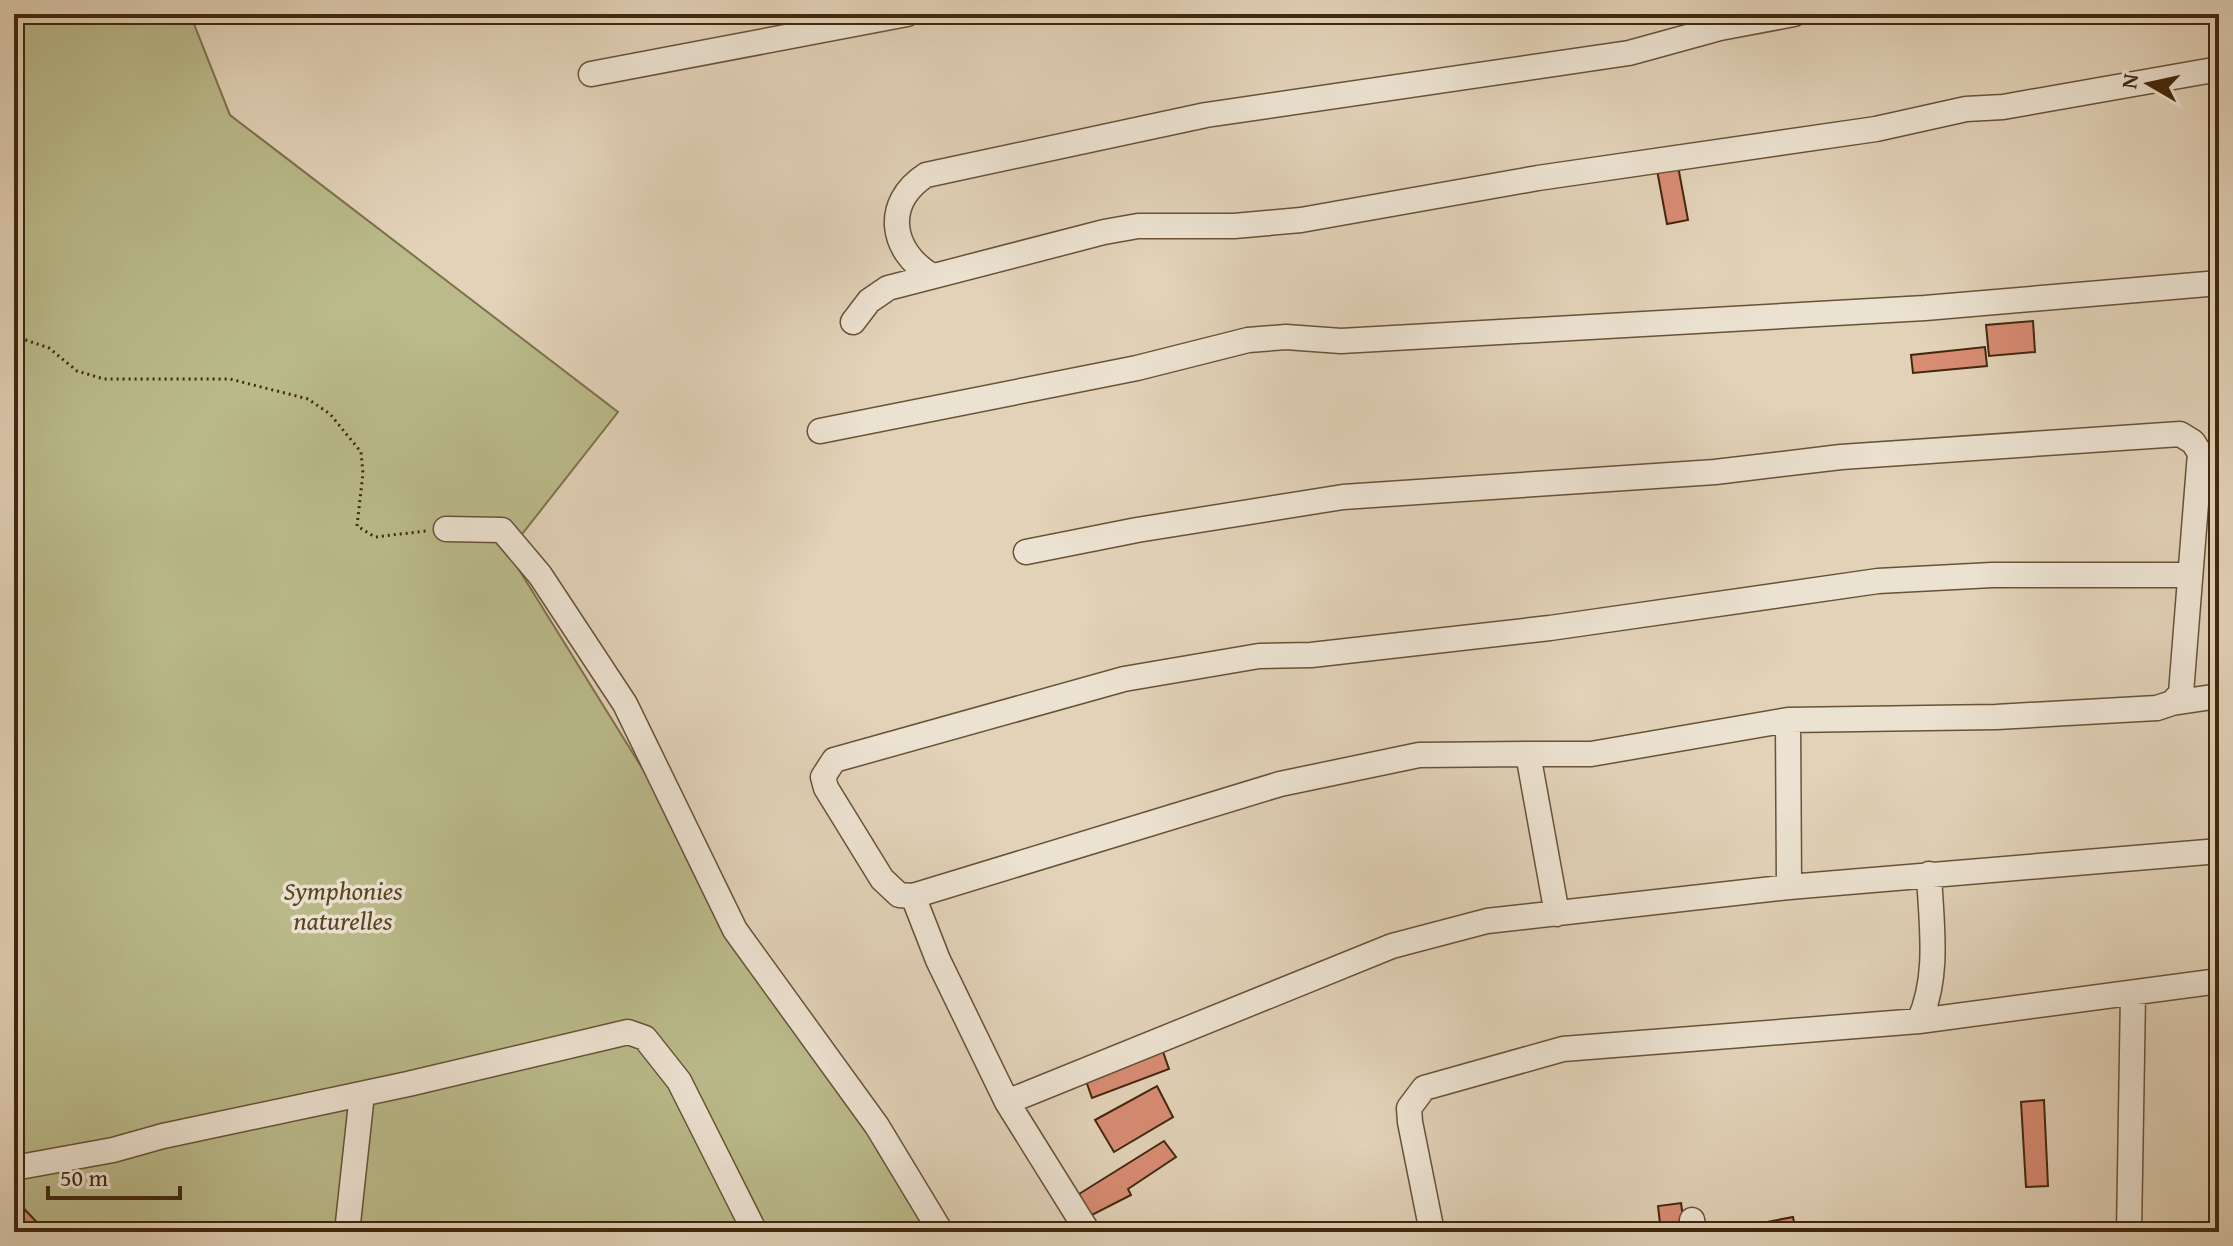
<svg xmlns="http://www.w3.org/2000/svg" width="2233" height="1246" font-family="'Gentium Book Plus',serif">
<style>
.green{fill:#baba8a;stroke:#7e714b;stroke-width:2}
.building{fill:#d88c73;stroke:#41280c;stroke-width:2}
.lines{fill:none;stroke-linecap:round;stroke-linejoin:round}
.minor-casing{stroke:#695237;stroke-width:27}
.path{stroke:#41280c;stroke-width:3;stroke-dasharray:2 4;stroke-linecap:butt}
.minor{stroke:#ece2d1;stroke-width:24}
.labels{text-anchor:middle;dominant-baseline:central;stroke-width:7;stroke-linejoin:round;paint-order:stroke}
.park-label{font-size:26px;font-style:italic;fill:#594525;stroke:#ece2d1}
</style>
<rect width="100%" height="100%" fill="#e2d2b8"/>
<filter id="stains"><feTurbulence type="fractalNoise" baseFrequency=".0025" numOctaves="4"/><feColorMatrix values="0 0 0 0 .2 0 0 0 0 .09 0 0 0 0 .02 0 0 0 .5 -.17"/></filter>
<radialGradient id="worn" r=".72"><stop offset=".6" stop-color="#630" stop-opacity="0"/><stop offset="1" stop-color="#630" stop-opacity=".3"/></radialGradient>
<path class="green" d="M14,14H190L230,115L618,412L508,552L930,1232H14Z"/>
<path class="building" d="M1678,166L1688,220L1667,224L1657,170Z
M2033,321L2035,352L1989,356L1986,325Z
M1985,347L1987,366L1913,373L1911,355Z
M1161,1046L1169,1069L1092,1098L1084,1075Z
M1157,1086L1173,1117L1114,1152L1095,1120Z
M2044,1100L2048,1186L2026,1187L2021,1102Z
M1164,1141L1176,1157L1128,1189L1131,1195L1090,1216L1079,1194Z
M14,1198L46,1232H14Z
M1681,1203L1685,1232H1661L1658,1206Z
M1793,1217L1796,1232H1747L1746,1226Z"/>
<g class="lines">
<g class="minor-casing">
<path id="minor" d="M591,74L907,14
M932,276C890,251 883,203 926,175L1206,115L1629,53L1720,28L1794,14
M853,322L869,301L888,288L1104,232L1138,226H1234L1301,220L1538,178L1876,129L1966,109L2003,107L2219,69
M820,431L1137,368L1248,340L1286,337L1341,341L1925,308L2219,283
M446,529L502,530L540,575L625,704L735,930L877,1126L941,1232
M1026,552L1137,530L1343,497L1715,472L1841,457L2180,434L2193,442L2200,453L2181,693L2172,703L2157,708L1996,717L1788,720L1789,887
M2172,703L2219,696
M1528,754H1591L1788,720
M913,896L938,960L1007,1102L1088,1232
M1557,914L1528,754L1419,755L1280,784L913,896L899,895L882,879L826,788L823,777L834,760L1124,679L1259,656L1311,655L1550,628L1878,581L1992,575H2188
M1919,1021C1940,976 1931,922 1929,874
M1007,1102L1392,946L1487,921L1789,887L2219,851
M14,1168L113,1150L163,1136L408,1084L628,1032L645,1038L679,1081L755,1232
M1692,1220L1694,1232
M347,1232L362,1094
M1432,1232L1410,1122L1409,1108L1424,1088L1563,1049L1919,1021L2219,981
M2129,1232L2133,995"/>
</g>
<path class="path" d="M14,336L49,348L77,371L104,379H230L308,399L330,414L361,452L363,473L357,526L375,537L426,531"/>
<use href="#minor" class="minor"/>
</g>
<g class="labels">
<g class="park-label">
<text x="343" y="890">Symphonies<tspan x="343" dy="30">naturelles</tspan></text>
</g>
</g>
<rect width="2233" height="1246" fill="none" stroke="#e2d2b8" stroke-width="48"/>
<rect x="16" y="16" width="2201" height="1214" fill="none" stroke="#41280c" stroke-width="4"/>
<rect x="24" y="24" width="2185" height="1198" fill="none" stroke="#41280c" stroke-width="2"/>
<g transform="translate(2149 84) rotate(279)" stroke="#ece2d1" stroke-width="6" paint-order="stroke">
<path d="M0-6L14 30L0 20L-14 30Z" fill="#41280c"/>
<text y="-12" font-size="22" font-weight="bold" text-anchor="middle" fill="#41280c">N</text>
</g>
<path d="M48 1186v12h132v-12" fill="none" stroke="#41280c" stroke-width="4"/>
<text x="60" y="1186" font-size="24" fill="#41280c" stroke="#ece2d1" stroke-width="6" paint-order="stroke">50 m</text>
<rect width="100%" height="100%" filter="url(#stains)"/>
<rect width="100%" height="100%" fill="url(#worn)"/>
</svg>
